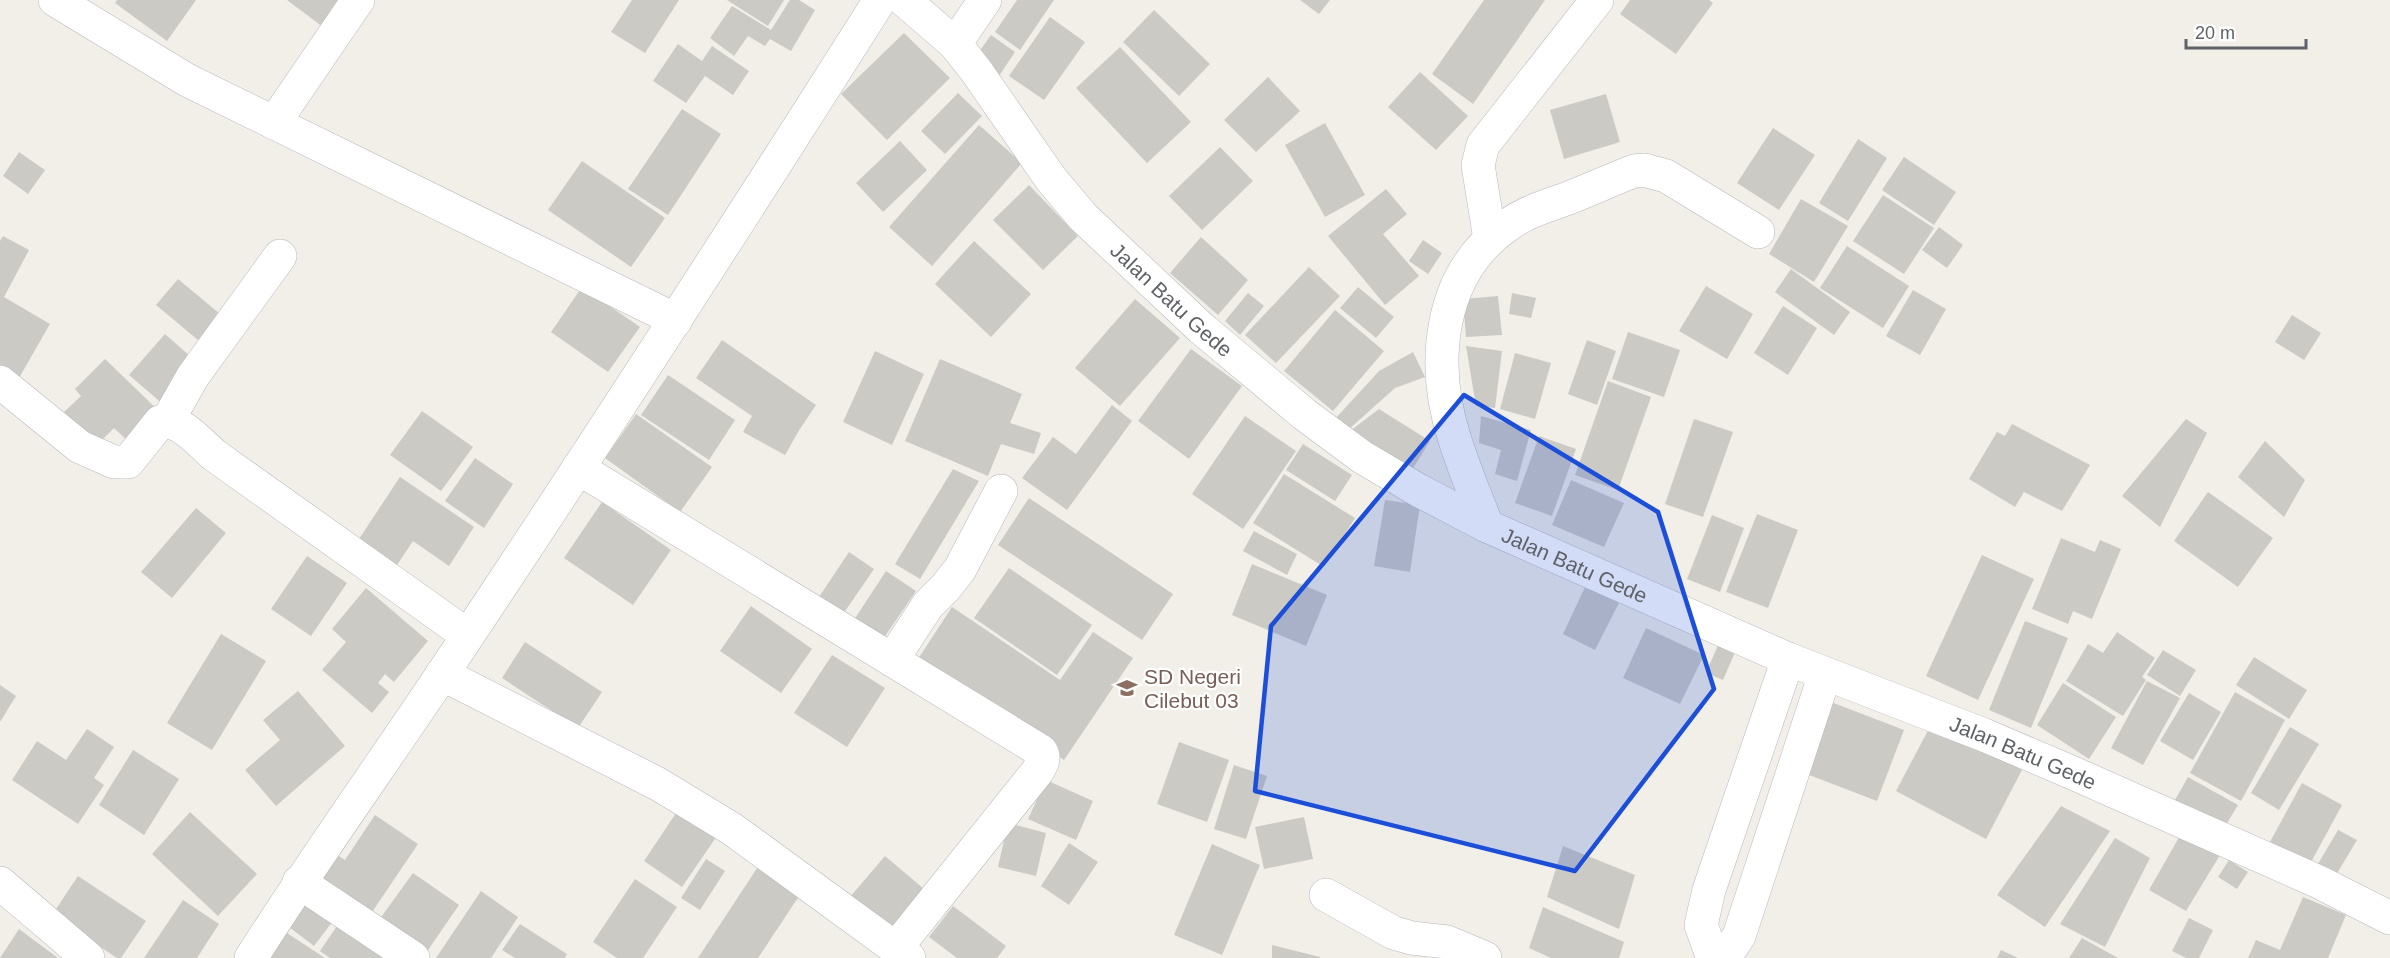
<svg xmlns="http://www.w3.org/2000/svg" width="2390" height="958" font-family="Helvetica,sans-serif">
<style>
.building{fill:#cccac5}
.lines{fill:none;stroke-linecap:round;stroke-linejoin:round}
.minor-casing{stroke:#b5b8bc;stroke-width:34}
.minor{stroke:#fff;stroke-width:33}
.marked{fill:#1d4ed8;fill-opacity:0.2;stroke:#1d4ed8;stroke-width:4.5;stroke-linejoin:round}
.labels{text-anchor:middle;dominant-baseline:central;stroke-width:4.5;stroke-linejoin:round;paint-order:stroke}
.street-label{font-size:21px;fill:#5f6368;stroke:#fff}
.education-label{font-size:21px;fill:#785e54;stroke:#fff;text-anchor:start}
</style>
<rect width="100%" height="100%" fill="#f1efe8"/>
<path class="building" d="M117,0H196L167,41L115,3Z
M287,0H343L323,27Z
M632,0H679L645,53L611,32Z
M727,0H784L768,26Z
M790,0H799L815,10L791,51L770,39L765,46L748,36L734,56L710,38L732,6L771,30Z
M1017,0H1054L1020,50L995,32Z
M1300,0H1330L1319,14Z
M1484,0H1545L1473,104L1432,74Z
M1630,0H1709L1713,3L1676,54L1620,14Z
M1154,10L1210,64L1179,96L1123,42Z
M1050,17L1085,42L1044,100L1009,76Z
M904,33L950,78L887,140L841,94Z
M991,35L1015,52L999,76L974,59Z
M678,44L702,61L712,46L749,71L733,95L705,76L686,103L653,81Z
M1120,47L1191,122L1147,163L1076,88Z
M1420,72L1468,116L1436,150L1388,107Z
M1268,77L1300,111L1256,152L1224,120Z
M958,93L982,116L945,154L921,131Z
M1606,94L1620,142L1564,159L1550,110Z
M682,109L721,134L668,215L628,189Z
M1325,123L1365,195L1325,217L1285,145Z
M979,125L1022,163L932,266L889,227Z
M1773,128L1815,155L1779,210L1737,183Z
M1858,139L1887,158L1848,221L1819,203Z
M900,141L927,170L883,212L856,183Z
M1220,147L1253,181L1202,230L1169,196Z
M19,152L45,170L28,194L3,176Z
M1904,157L1956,192L1934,225L1882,190Z
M582,161L665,218L631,267L548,210Z
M1029,185L1078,236L1043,270L993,220Z
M1386,189L1407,214L1383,234L1419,276L1385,305L1328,236Z
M1883,195L1934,228L1904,274L1853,241Z
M1801,199L1848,226L1814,282L1769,254Z
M1939,227L1963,245L1947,268L1922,250Z
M3,236L29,250L4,297L50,324L19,378L0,367V241Z
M1201,237L1248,280L1218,315L1170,273Z
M1423,240L1442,253L1428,274L1409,261Z
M974,241L1031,294L991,337L935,284Z
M1847,246L1909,286L1883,328L1820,288Z
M1309,267L1340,296L1276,363L1245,335Z
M1791,269L1850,312L1834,335L1775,292Z
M178,279L220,314L198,340L156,305Z
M1706,286L1753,314L1727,359L1679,331Z
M582,287L640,327L608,372L551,332Z
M1358,287L1394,317L1376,338L1340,308Z
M1913,290L1946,309L1920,355L1886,336Z
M1248,293L1264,306L1240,335L1225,321Z
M1512,293L1536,298L1531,318L1509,314Z
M1498,296L1502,335L1466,337L1463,299Z
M1135,299L1180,338L1120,406L1075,368Z
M1783,306L1817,328L1788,375L1754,353Z
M1335,310L1384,351L1333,411L1284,371Z
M2292,315L2321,333L2304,360L2275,342Z
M1628,332L1680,350L1664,397L1612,379Z
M165,334L200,365L164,405L129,375Z
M722,340L816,405L798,432L785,455L743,432L752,416L696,378Z
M1587,340L1616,351L1597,405L1568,394Z
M1466,346L1502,351L1495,408L1476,406Z
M1191,349L1242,386L1189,459L1138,421Z
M875,351L924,374L892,445L843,422Z
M1413,352L1425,377L1395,388L1348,430L1334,420L1379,371Z
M1515,353L1551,363L1535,419L1500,409Z
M105,359L162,414L132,445L114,428L96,446L64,412L81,396L75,389Z
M940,359L1022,394L1010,423L1041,433L1034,454L1001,444L988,476L905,441Z
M668,375L735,420L709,460L641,415Z
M1608,381L1651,397L1618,490L1575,475Z
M1112,405L1132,421L1067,510L1022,478L1053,437L1076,454Z
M1379,409L1430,441L1412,470L1350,431Z
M422,411L473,447L441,491L390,455Z
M636,414L712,467L680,512L605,458Z
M1245,416L1296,451L1243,529L1192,494Z
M1481,416L1531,430L1517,481L1495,474L1501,450L1479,443Z
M1694,419L1733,432L1703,517L1665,504Z
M2186,419L2207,433L2160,527L2122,496Z
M2012,424L2090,465L2062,511L2024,492L2015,507L1969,479L1997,432L2005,436Z
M1539,436L1576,449L1552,516L1515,503Z
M2265,441L2305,480L2284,517L2238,477Z
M1303,444L1352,475L1335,501L1286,470Z
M475,458L513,484L484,528L445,501Z
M953,469L979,481L920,579L895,564Z
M1284,474L1355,518L1324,567L1253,523Z
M400,477L474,527L449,566L413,541L393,571L355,545Z
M1571,480L1624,503L1604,547L1552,525Z
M2208,492L2273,538L2238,587L2174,541Z
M1029,498L1173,594L1142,640L998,545Z
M1385,500L1420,505L1410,572L1374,566Z
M602,502L671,550L633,605L564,558Z
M196,508L226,533L172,598L141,572Z
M1757,514L1798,530L1768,608L1726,592Z
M1712,515L1744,528L1720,592L1687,579Z
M1254,531L1297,554L1287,575L1243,551Z
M2061,538L2095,552L2100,540L2121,549L2092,619L2073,611L2068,624L2032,609Z
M849,552L874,569L839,620L815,603Z
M1982,555L2034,579L1978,700L1926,676Z
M307,556L347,583L311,636L271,609Z
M1252,564L1327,595L1306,646L1232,615Z
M1009,568L1092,625L1057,675L974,618Z
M886,571L916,591L879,645L850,626Z
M1585,587L1619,603L1595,650L1563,634Z
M366,588L428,641L394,682L385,674L378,683L389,692L372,713L322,670L346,642L332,629Z
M751,606L812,649L781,693L720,651Z
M952,607L1060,680L1093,632L1133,658L1064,760L916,662Z
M2025,621L2068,638L2031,728L1989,710Z
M1646,628L1704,655L1680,704L1623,678Z
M2117,632L2155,658L2142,677L2146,680L2123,716L2066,681L2088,644L2103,653Z
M221,634L266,661L212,750L167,723Z
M525,642L602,692L578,728L502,678Z
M1719,643L1736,650L1723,680L1706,673Z
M2163,650L2196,670L2180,696L2147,675Z
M832,655L885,688L847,747L794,713Z
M2254,657L2307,690L2289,719L2236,685Z
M2147,681L2180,698L2143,765L2111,748Z
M2063,683L2116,717L2089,759L2037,725Z
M0,685L16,696L0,722Z
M298,691L345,746L276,806L245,770L280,740L263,720Z
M2235,692L2285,720L2241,801L2190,773Z
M2189,693L2221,712L2193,760L2160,741Z
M1831,702L1904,730L1877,801L1804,773Z
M1932,723L2022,770L1986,839L1896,791Z
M2290,727L2319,744L2279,810L2251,793Z
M87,729L114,747L94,778L104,785L78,824L12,780L37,741L66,760Z
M1179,742L1229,760L1207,822L1157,804Z
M133,750L179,779L144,835L99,805Z
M1234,765L1267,776L1246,839L1214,829Z
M2188,777L2238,805L2224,828L2175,800Z
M1046,780L1093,801L1076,840L1028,819Z
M2302,783L2342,805L2310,864L2270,842Z
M2061,806L2110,831L2045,927L1997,895Z
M680,807L719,833L682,887L644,861Z
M190,812L257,874L218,916L152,854Z
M375,815L418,844L368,918L313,883L334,853L345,860Z
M1304,817L1313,859L1264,869L1255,827Z
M1008,823L1046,833L1036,876L998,867Z
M2338,830L2357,840L2336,875L2318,864Z
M2182,832L2220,855L2186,911L2149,890Z
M2115,838L2150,858L2105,947L2060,924Z
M1069,843L1098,862L1069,905L1041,886Z
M1212,844L1260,865L1222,955L1174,935Z
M1563,846L1635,875L1619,929L1547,897Z
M765,856L807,884L758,958H698Z
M885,856L924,889L890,930L850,897Z
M706,859L725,871L700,910L681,898Z
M2229,860L2248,872L2237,889L2218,877Z
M413,873L459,905L426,953L379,920Z
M78,876L146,921L121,958H117L52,915Z
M635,879L677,907L643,958H617L593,942Z
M306,888L339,913L314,946L281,921Z
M481,891L518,917L491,958H436Z
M2303,897L2346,915L2328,958H2248L2256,940L2280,950Z
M183,900L219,924L197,958H144Z
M953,906L1006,946L997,958H957L929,937Z
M1543,907L1624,942L1619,958H1551L1529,948Z
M2189,918L2213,930L2199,958H2186L2172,951Z
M341,920L396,958H330L320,951Z
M520,924L567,954L565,958H515L502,950Z
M278,926L290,935L325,958H256Z
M19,929L58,958H0Z
M2082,938L2118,958H2069Z
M1272,945L1320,957V958H1272Z
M2001,950L2018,958H1997Z"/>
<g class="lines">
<g class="minor-casing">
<g id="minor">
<path d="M55,0L187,80L676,320"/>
<path id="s1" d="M904,0L955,44L977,72L1051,179L1083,217L1201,328L1304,414L1362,457L1418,490L1487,526L1788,659L1984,735L2073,773L2319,882L2390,918"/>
<path d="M955,44L985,0"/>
<path d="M274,123L358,0"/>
<path d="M1490,239L1478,165L1483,145L1597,0"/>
<path d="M0,382L80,447L114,462H128L160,422C180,418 200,443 214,455L467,635"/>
<path d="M168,420L193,376L280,256"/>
<path d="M578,468L1041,751C1046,759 1041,765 1037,772L896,948"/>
<path d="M1487,526C1476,497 1464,469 1455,440C1430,364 1438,273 1508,225C1526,212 1546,206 1566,199C1589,190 1611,180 1634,171L1644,170L1666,176L1758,232"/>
<path d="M892,660L928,605L946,587L960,569L1001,491"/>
<path d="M442,674L658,784L732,829L909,958"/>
<path d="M299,882L413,958"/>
<path d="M0,883L88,958"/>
<path d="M1326,895L1394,933L1412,938L1447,942L1485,958"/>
<path d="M251,958C312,862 378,770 441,676C590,453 736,227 880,0"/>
<path d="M1713,958L1701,925L1709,890L1788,659"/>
<path d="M1724,958L1739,936L1825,674"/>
</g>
</g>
<use href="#minor" class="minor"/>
</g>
<path class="marked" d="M1464,395L1658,512L1714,689L1575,871L1255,791L1271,626Z"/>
<defs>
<g id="school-bare" transform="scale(1.62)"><path d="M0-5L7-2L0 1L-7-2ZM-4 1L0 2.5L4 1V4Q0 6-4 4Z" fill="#8d6e63" stroke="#fff" stroke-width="2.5" paint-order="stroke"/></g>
</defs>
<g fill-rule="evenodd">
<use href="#school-bare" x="1127" y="688"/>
</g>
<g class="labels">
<g class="street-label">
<text stroke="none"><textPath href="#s1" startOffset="404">Jalan Batu Gede</textPath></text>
<text stroke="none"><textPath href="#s1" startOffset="890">Jalan Batu Gede</textPath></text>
<text stroke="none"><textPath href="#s1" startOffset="1376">Jalan Batu Gede</textPath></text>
</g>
<g class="education-label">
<text x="1144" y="676">SD Negeri<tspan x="1144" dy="24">Cilebut 03</tspan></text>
</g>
</g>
<path d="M2186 39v9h120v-9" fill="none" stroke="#5f6368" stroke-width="3"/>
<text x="2195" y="39" font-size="18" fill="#5f6368" stroke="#ffffff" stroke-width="4.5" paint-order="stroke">20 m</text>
</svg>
